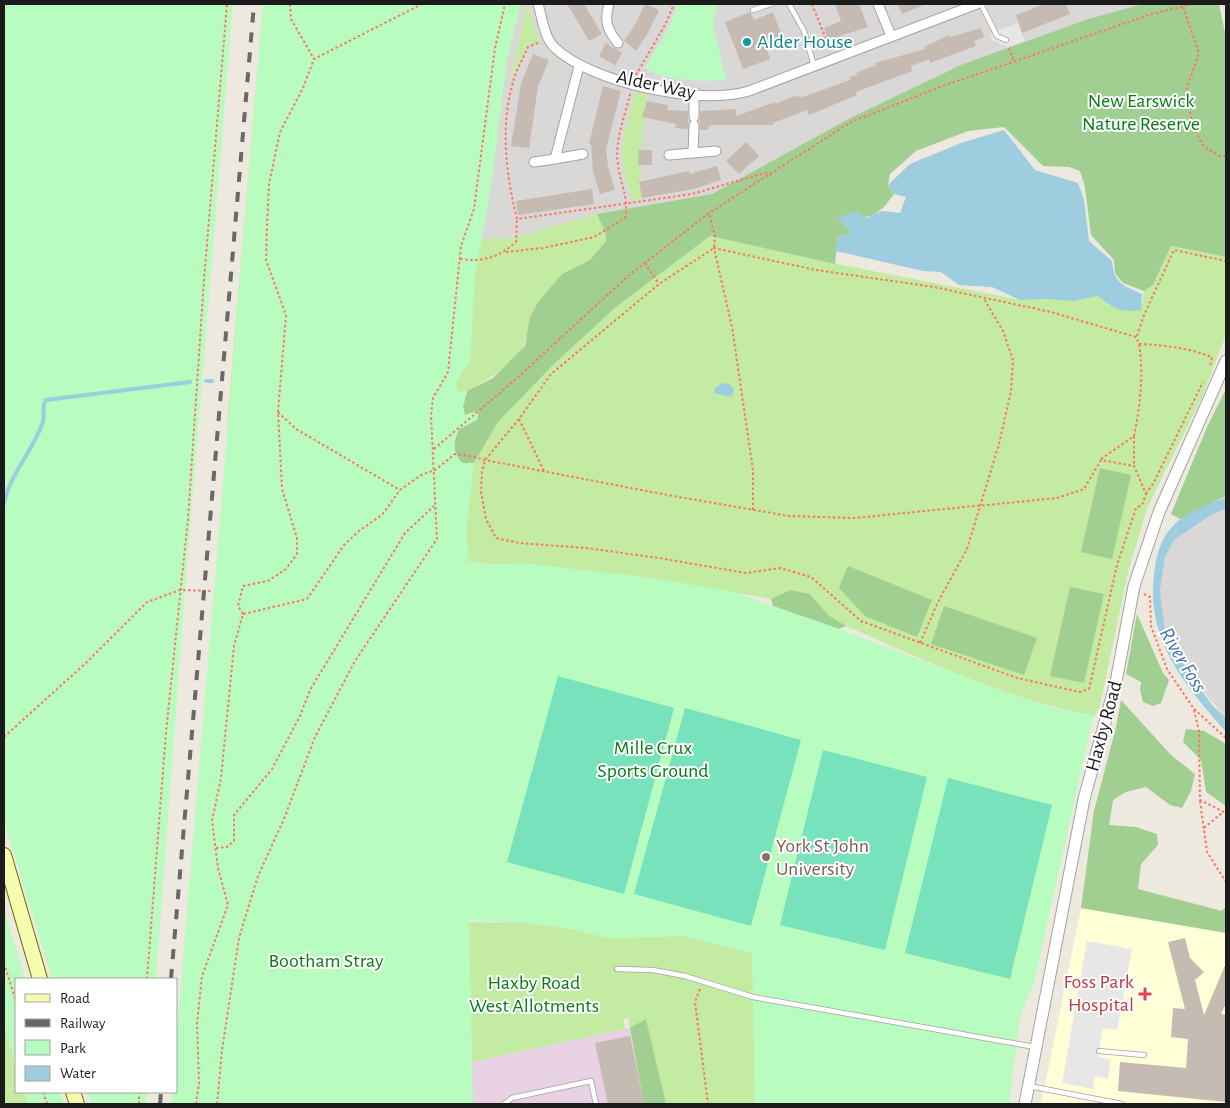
<svg xmlns="http://www.w3.org/2000/svg" width="1230" height="1108" font-family="'Alegreya Sans',sans-serif">
<style>
.residential{fill:#d9d8d7}
.industrial{fill:#e7d1e2}
.education{fill:#feffd6}
.grass{fill:#c3eba1}
.forest{fill:#a1cf91}
.park{fill:#b8fcc0}
.pitch{fill:#78e2bc}
.parking{fill:#e7e7e7}
.water{fill:#9dcdde}
.lines{fill:none;stroke-linecap:round;stroke-linejoin:round}
.stream{stroke:#9dcdde;stroke-width:4}
.building{fill:#c5bbb3}
.service-casing{stroke:#a2a2a2;stroke-width:6}
.minor-casing{stroke:#a2a2a2;stroke-width:11}
.tertiary-casing{stroke:#a2a2a2;stroke-width:13}
.secondary-casing{stroke:#637300;stroke-width:16}
.path{stroke:#ff755e;stroke-width:2;stroke-dasharray:2.5 2.5;stroke-linecap:butt}
.service{stroke:#fff;stroke-width:4.5}
.minor{stroke:#fff;stroke-width:9}
.tertiary{stroke:#fff;stroke-width:11}
.secondary{stroke:#f5fcae;stroke-width:14}
.rail{stroke:#696969;stroke-width:4;stroke-dasharray:10 10;stroke-linecap:butt}
.culture-dot{fill:#0f9aa8;stroke:#fff;stroke-width:2}
.education-dot{fill:#8d6e63;stroke:#fff;stroke-width:2}
.health-dot{fill:#e0444e;stroke:#fff;stroke-width:2}
.labels{text-anchor:middle;dominant-baseline:central;stroke-width:4;stroke-linejoin:round;paint-order:stroke}
.culture-label{font-size:20px;fill:#0d838f;stroke:#fff;text-anchor:start}
.street-label{font-size:20px;fill:#1b1b1b;stroke:#fff}
.park-label{font-size:20px;fill:#067c14;stroke:#fff}
.education-label{font-size:20px;fill:#785e54;stroke:#fff;text-anchor:start}
.health-label{font-size:20px;fill:#be3a42;stroke:#fff;text-anchor:end}
.water-label{font-size:21px;font-style:italic;fill:#4475ae;stroke:#fff}
</style>
<rect width="100%" height="100%" fill="#ede9df"/>
<path class="residential" d="M521,4H1143L1088,19L963,64L852,117L712,194L597,214L512,238L481,240L491,186L507,59Z
M1226,509V718L1193,679L1162,623L1160,591L1165,557L1174,540L1211,515Z"/>
<path class="industrial" d="M630,1028L644,1104H473L471,1062Z"/>
<path class="education" d="M1081,908L1226,933V1104H1041Z"/>
<path class="grass" d="M263,4H521L507,59L491,186L481,239L512,238L597,214L606,234V241L590,260L562,274L526,337C523,360 486,381 467,391L474,463L498,422L553,365L616,307L710,236L817,260L1020,300L1044,299L1074,301L1098,296L1110,306L1141,310L1144,291L1153,285L1171,246L1226,257V335L1202,397L1147,508L1128,572L1100,706L1095,716C1007,700 927,661 846,626L828,615L810,594L790,590L771,599L644,577L468,562L473,854L468,922L529,923L571,929L609,938L683,936L753,953L755,1104H666L646,1020L630,1028L628,1018L623,1020L625,1029L471,1062L473,1104L227,425Z
M527,4L539,41L527,46L510,83Z
M635,92L648,95L639,160L643,200H633L631,198L622,162V142Z
M4,910L25,979H16V1092H60L64,1104H4Z"/>
<path class="forest" d="M1143,4H1219L1226,37V257L1171,246L1153,285L1144,291L1123,283L1115,273L1114,260L1091,235L1085,187L1080,171L1069,167L1043,166L1004,127L968,131L916,151L890,174L888,185L894,194C875,221 868,218 838,217L852,232L838,237L835,264L710,236L616,307L553,365L498,422L474,463H462C452,452 453,443 459,429L476,420L474,412L465,415L463,407L467,391L493,378L525,346L530,317L538,302L562,274L590,260L606,241V234L597,214L712,194L852,117L963,64L1088,19Z
M1226,389V496L1180,519L1171,514L1207,427Z
M1100,468L1131,475L1112,559L1081,552Z
M848,566L932,600L917,637L865,616L839,588Z
M1070,587L1104,594L1084,683L1050,676Z
M790,590L810,594L828,615L846,626L839,629L773,606L771,599Z
M944,606L1037,638L1024,675L931,644Z
M1137,614L1163,673L1169,680L1161,703L1153,706L1143,702L1140,690L1141,682L1126,674Z
M1121,700L1171,755L1195,774L1191,791L1182,808L1170,805L1146,787L1126,792L1113,800L1109,825L1136,827L1157,834L1158,845L1141,864L1138,889L1222,911L1226,906V933L1081,908L1094,811L1116,727Z
M1186,729L1204,731L1226,744V806L1206,792L1201,760L1183,742Z
M646,1019L666,1104H644L630,1028Z"/>
<path class="park" d="M4,4H233L185,590L156,979H52L4,821Z
M263,4H521L507,59L491,186L475,276L470,363L463,369L455,386L459,392L467,391L463,407L465,415L479,411L477,420L459,429C453,443 452,451 462,463H474L467,524L468,561L493,565L523,563L644,577L726,590L839,629L997,689L1054,708L1095,716L1092,721L1035,979L1020,1017L1009,1104H755L752,953L683,936L609,938L571,929L529,923L469,920L473,1104H171L172,1092H176V1042Z
M678,4H717L713,24L726,80C705,82 662,81 645,68L668,29Z
M4,910L25,979H16V1066L4,1025Z
M24,1092H60L64,1104H28Z
M87,1092H147L146,1104H91Z"/>
<path class="pitch" d="M558,676L674,708L624,894L507,862Z
M685,708L801,740L751,926L634,894Z
M823,750L927,777L885,950L780,925Z
M948,778L1052,805L1010,979L905,953Z"/>
<path class="parking" d="M1018,23L1025,41L1008,47L992,40L990,35L995,31Z
M1087,941L1132,949L1117,1030L1103,1028L1098,1057L1111,1060L1108,1079L1095,1076L1093,1089L1062,1083Z"/>
<path class="water" d="M1004,130L1035,170L1078,183L1084,200L1089,241L1112,261C1114,284 1123,285 1142,294L1141,310C1122,313 1112,308 1098,296L1074,301L1044,299L1020,300L992,287L959,285L941,272L923,271L836,251L838,237L852,232L837,217L856,212L867,218L882,211L900,213L906,197L894,194L888,185L910,164L961,143Z
M723,383L729,384L734,389L732,397L714,393V389Z
M1226,497V509L1211,515L1174,540L1165,557L1160,591L1165,633L1193,679L1213,706L1226,718V732C1185,685 1146,641 1154,575C1156,557 1160,539 1173,526C1187,511 1209,505 1226,497Z"/>
<g class="lines">
<path class="stream" d="M206,381H212
M4,503C10,474 33,451 43,422C45,414 41,407 46,400L190,382"/>
</g>
<path class="building" d="M567,4H584L602,34L589,41Z
M645,4L659,10L648,33L636,51L624,41L636,23Z
M835,4H859L868,27L828,40L824,28L841,21Z
M898,4H926L902,14Z
M1045,4H1066L1070,14L1022,33L1016,15Z
M750,12L754,20L773,12L784,40L766,47L770,59L743,69L725,22Z
M981,28L984,37L974,41L976,46L930,63L929,59L911,66L912,71L856,92L857,95L809,115L807,110L773,123L774,125H709L708,130H700V111L736,109V116L775,102V104L795,96L803,97L850,80L849,77L857,75L856,73L876,65L875,63L925,49L924,47L949,35L950,37Z
M606,43L622,53L615,65L599,56Z
M533,54L549,60L538,87L529,148L511,146L521,83Z
M603,86L621,91L606,149L608,166L615,190L600,194L593,172L591,144H589Z
M647,101L668,105L667,110L688,111V129L675,128L676,124L642,117Z
M746,142L759,156L739,174L726,161Z
M639,150H652V165H638Z
M717,166L721,180L693,189L642,198L639,182L689,171L690,174Z
M592,189L594,204L518,215L516,201Z
M1185,938L1190,958L1204,972L1195,980L1204,1015L1226,963V1004L1221,1014L1226,1015V1102L1118,1091L1120,1062L1186,1068L1188,1039L1171,1037L1173,1008L1185,1009L1168,942Z
M630,1036L644,1104H608L595,1043Z"/>
<g class="lines">
<g class="service-casing">
<path id="service" d="M789,4L804,31L814,66
M981,4L997,36L1006,40
M753,10L771,4
M617,969L653,970L685,976L753,997L1035,1047
M1099,1051L1144,1055
M1029,1086L1122,1104
M504,1104L512,1098L591,1081L596,1104"/>
</g>
<g class="minor-casing">
<path id="minor" d="M538,4C542,17 544,37 554,47C591,83 700,106 749,91L977,4
M609,4C604,20 607,30 618,43
M878,4L891,36
M694,117V96
M693,153L694,125
M669,155L716,151
M555,159L583,154
M534,162L555,159L579,66"/>
</g>
<g class="tertiary-casing">
<path id="tertiary" d="M1025,1104L1084,799L1116,682L1134,586L1159,512L1226,361"/>
</g>
<g class="secondary-casing">
<path id="secondary" d="M4,855L40,979
M73,1092L77,1104"/>
</g>
<path class="path" d="M290,4L291,19L314,59
M812,4L830,49
M1226,4V10
M1183,7L1199,53L1186,91L1193,127L1204,147L1220,156H1226
M538,43L528,47C523,59 516,70 513,82C500,128 506,174 517,219L692,194L765,173L771,175
M1009,48L1014,62
M636,75L665,25L674,4
M506,252L543,248L594,237L625,218C629,196 620,184 618,164C614,142 625,116 630,94
M460,259C483,262 498,258 516,242L517,219
M645,263L659,284
M1137,336L1144,315L1174,250L1226,261
M278,412L296,429L400,490
M519,419L544,471
M1134,436V466
M434,449L516,379L628,276L709,213L851,122L940,87L1152,14L1191,4
M1101,459L1134,436C1140,407 1144,374 1139,344
M1146,494L1154,482L1203,382
M753,510V470L732,327L714,248L816,270L934,287L1051,312L1136,337L1139,344C1165,345 1188,348 1212,357L1210,367
M1144,594L1150,597L1151,626L1167,669L1194,709L1226,738
M243,614L238,606L243,586L268,581L286,569L297,554V538L282,489L278,412L286,315L266,260L267,226L269,184L280,132L303,88L314,59L422,4
M920,643L938,602L967,549L999,444L1011,391L1013,360L1003,331L984,299
M1194,710L1199,731L1200,800L1226,813
M4,737L87,662L147,602L180,590L213,591
M1200,801L1207,852L1226,882
M1204,828L1223,812
M216,848L227,847L234,841V815L272,769L300,716L310,690L405,533L434,506
M4,963L16,1002
M147,979L166,732L188,519L204,280L227,4
M700,989L695,1002L708,1104
M43,1092L47,1104
M139,1104V1092
M196,1104L199,1083L197,1024L202,976L228,905L218,868L212,821L221,778L234,646L243,614L307,599L344,545L359,531L382,515L400,490L421,475L435,470L455,454C465,455 475,457 485,460L662,494L789,516L854,518L1057,498L1084,489L1101,460L1134,466L1146,494L1142,505L1136,508L1117,565L1089,689L1080,692L1017,678L861,621L811,577L780,568L746,573L659,558L586,548L519,543L496,538L486,519L481,492L482,472L485,460L519,419L551,374L659,284L714,248L715,237L709,213
M217,1104L222,1050L239,938L258,876L284,819L315,737L355,661L437,539L431,415L433,398L448,372L461,246L474,209L495,48L505,4"/>
<use href="#service" class="service"/>
<use href="#minor" class="minor"/>
<use href="#tertiary" class="tertiary"/>
<use href="#secondary" class="secondary"/>
<path class="rail" d="M171,979L254,4
M160,1104L161,1092"/>
</g>
<circle class="culture-dot" cx="747" cy="42" r="5"/>
<circle class="education-dot" cx="766" cy="857" r="5"/>
<path class="health-dot" d="M1142.5 986.5h5v5h5v5h-5v5h-5v-5h-5v-5h5z"/>
<g class="labels">
<g class="culture-label">
<text x="757" y="42">Alder House</text>
</g>
<g class="street-label">
<text transform="translate(656 85) rotate(12)">Alder Way</text>
<text transform="translate(1104 726) rotate(-75)">Haxby Road</text>
</g>
<g class="park-label">
<text x="1141" y="101">New Earswick<tspan x="1141" dy="23">Nature Reserve</tspan></text>
<text x="653" y="748">Mille Crux<tspan x="653" dy="23">Sports Ground</tspan></text>
<text x="326" y="961">Bootham Stray</text>
<text x="534" y="983">Haxby Road<tspan x="534" dy="23">West Allotments</tspan></text>
</g>
<g class="education-label">
<text x="776" y="846">York St John<tspan x="776" dy="23">University</tspan></text>
</g>
<g class="health-label">
<text x="1134" y="982">Foss Park<tspan x="1134" dy="23">Hospital</tspan></text>
</g>
<g class="water-label">
<text transform="translate(1183 660) rotate(59)">River Foss</text>
</g>
</g>
<rect width="1230" height="1108" fill="none" stroke="#1b1b1b" stroke-width="10"/>
<rect x="15" y="978" width="162" height="115" fill="#ffffff" stroke="#a4a4a4"/>
<rect x="25" y="994" width="25" height="8" fill="#f5fcae" stroke="#a4a4a4"/>
<text x="60" y="1003" font-size="15" fill="#1b1b1b">Road</text>
<rect x="25" y="1019" width="25" height="8" fill="#696969" stroke="#a4a4a4"/>
<text x="60" y="1028" font-size="15" fill="#1b1b1b">Railway</text>
<rect x="25" y="1040" width="25" height="15" fill="#b8fcc0" stroke="#a4a4a4"/>
<text x="60" y="1053" font-size="15" fill="#1b1b1b">Park</text>
<rect x="25" y="1066" width="25" height="15" fill="#9dcdde" stroke="#a4a4a4"/>
<text x="60" y="1078" font-size="15" fill="#1b1b1b">Water</text>
</svg>
